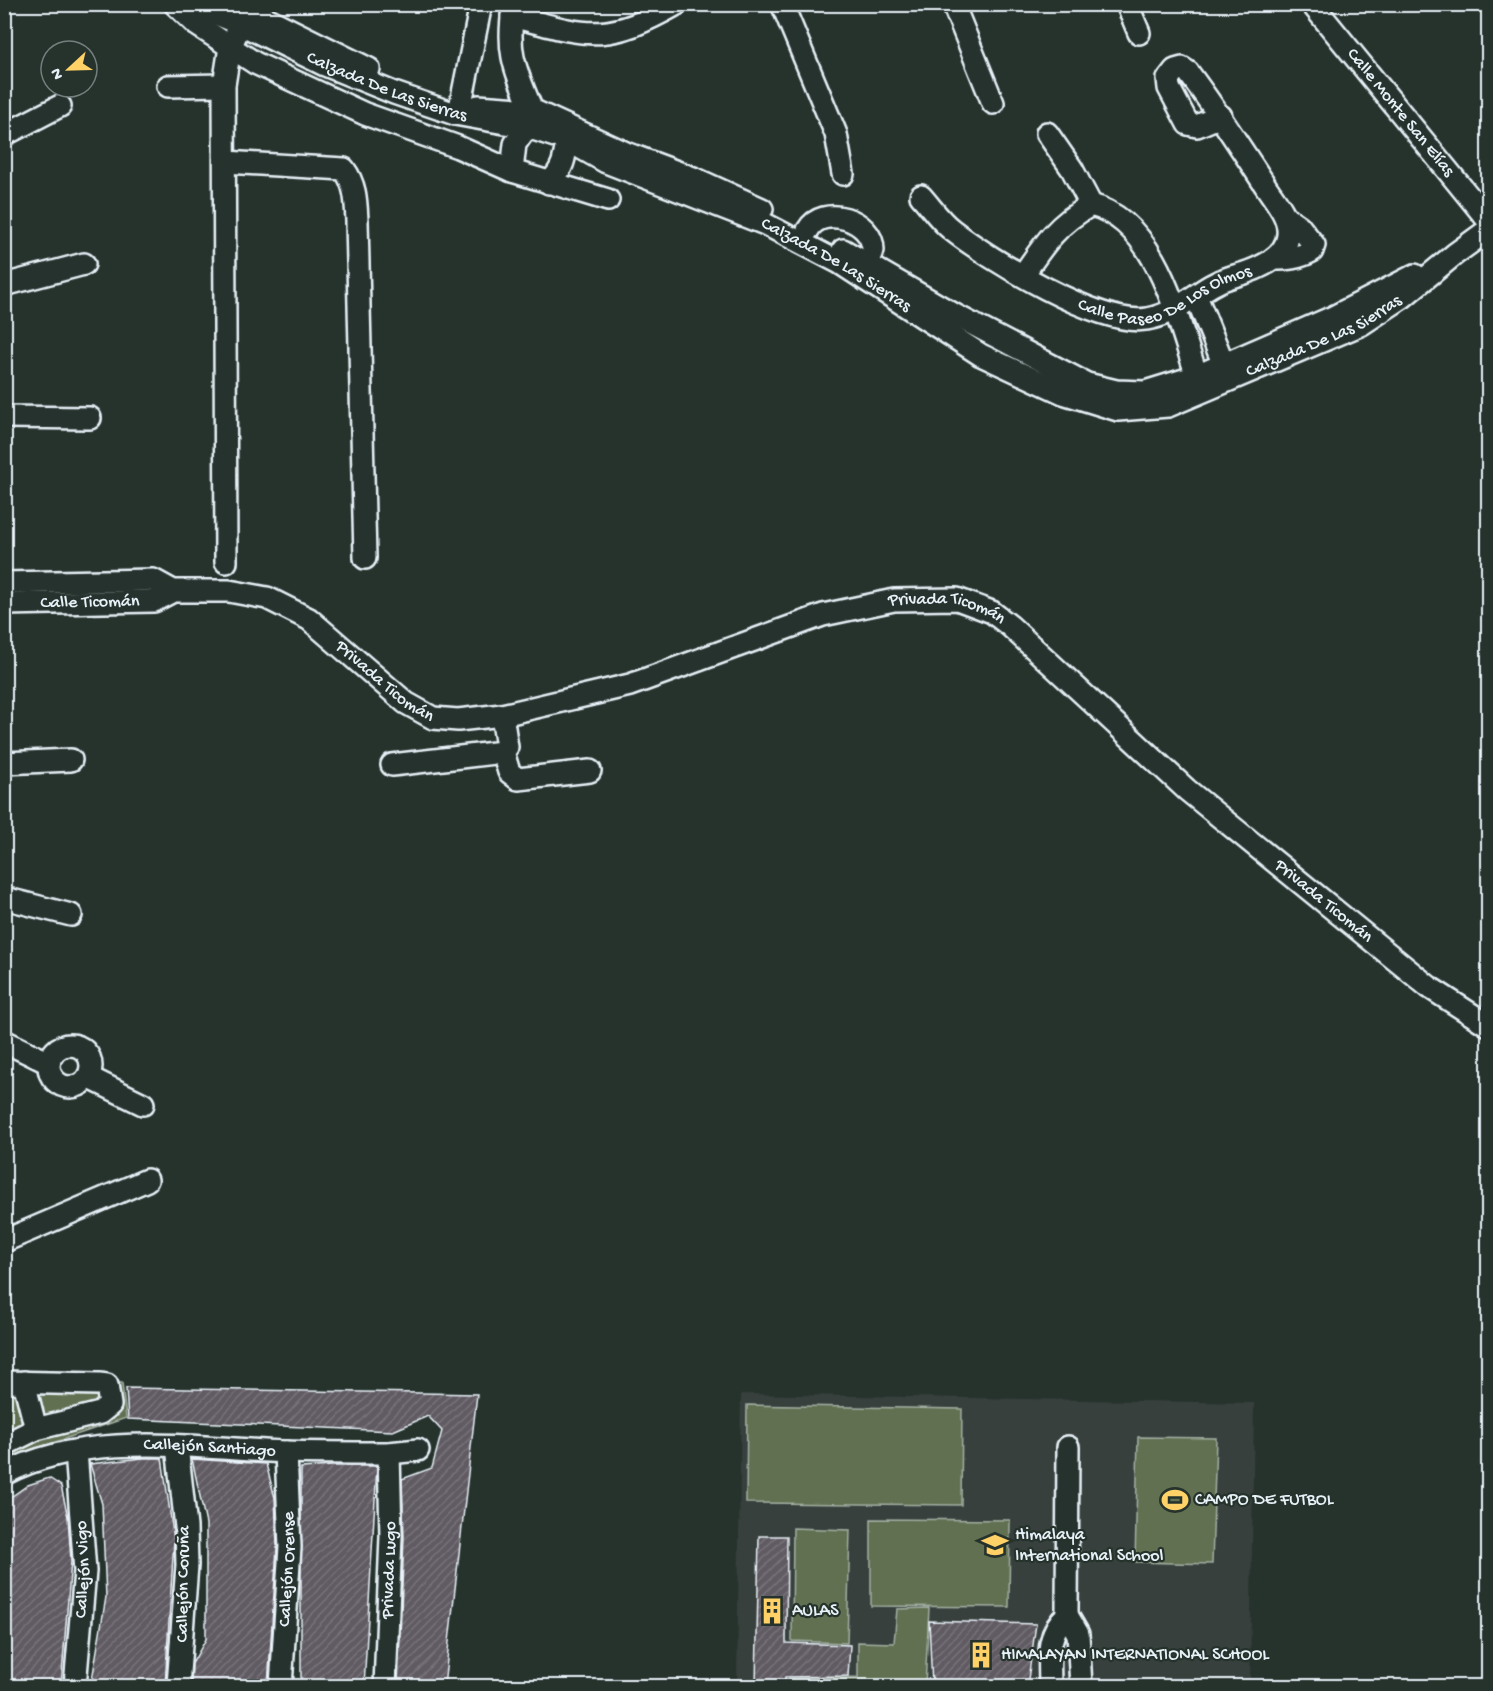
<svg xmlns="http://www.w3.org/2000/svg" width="1493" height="1691" font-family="'Gochi Hand',sans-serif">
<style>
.built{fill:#383f3d}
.park{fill:#616f51;stroke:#a4b0a4;stroke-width:1.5}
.building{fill:url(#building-hatch);stroke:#e8f1f8;stroke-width:1.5}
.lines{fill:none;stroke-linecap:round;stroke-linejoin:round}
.minor-casing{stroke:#e8f1f8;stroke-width:26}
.minor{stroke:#26332d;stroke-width:21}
.labels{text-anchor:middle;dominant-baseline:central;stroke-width:4.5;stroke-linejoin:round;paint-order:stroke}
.street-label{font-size:18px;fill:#e8f1f8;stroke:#26332d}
.poi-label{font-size:18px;fill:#e8f1f8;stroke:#26332d;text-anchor:start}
</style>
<defs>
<pattern id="building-hatch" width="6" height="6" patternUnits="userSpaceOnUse" patternTransform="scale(1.5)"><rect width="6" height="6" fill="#615a62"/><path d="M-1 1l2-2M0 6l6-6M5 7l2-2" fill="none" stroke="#787279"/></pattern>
</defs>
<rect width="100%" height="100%" fill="#26332d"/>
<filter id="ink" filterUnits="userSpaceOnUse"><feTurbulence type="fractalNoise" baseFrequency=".0167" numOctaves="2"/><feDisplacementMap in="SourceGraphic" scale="12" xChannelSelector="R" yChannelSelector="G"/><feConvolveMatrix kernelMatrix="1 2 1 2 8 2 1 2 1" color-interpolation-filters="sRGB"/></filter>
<g filter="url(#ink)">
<path class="built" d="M741,1394L1254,1403L1250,1686H737Z"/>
<path class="park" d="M5,1381L122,1383L126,1418L5,1459Z
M747,1405L962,1409L961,1505L746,1503Z
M1138,1437L1216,1438L1212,1564L1135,1562Z
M871,1519L1010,1520L1009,1607L871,1606Z
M793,1528L850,1530L847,1643L792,1641Z
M929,1608L925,1686H789V1678L858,1677V1642L894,1643L897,1609Z"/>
<path class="building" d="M126,1388L477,1394L444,1686H398L404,1537L402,1479L432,1468L442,1431L428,1416L393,1431L128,1419Z
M143,1458H162L174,1540L165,1686H91L106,1597L102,1504L90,1464Z
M192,1459L266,1464L275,1498L277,1547L268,1686H191L192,1664L206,1639V1524Z
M333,1466H377L364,1686H301V1468Z
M49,1478L61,1486L68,1517L71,1561L61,1686H4V1502L28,1485Z
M759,1536H787L786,1643L850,1645L848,1676L785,1677V1686H756Z
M929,1621L1036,1624L1027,1686H932Z"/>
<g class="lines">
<g class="minor-casing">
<g id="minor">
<path d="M175,4L197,25L255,63L365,114L458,147L512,171L608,200"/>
<path id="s1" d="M192,4L241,24L325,65L394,93L455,114L527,127L567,140L606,162L765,224L840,263L981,355L1063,393L1118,410L1168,406L1362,324L1403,297L1455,254L1488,230"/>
<path d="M238,4L369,69"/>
<path d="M514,4C506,51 514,67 532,110"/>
<path d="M782,4L836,134L843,174"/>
<path d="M953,4L993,103"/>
<path d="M1127,4L1139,33"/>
<path id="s2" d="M1312,4L1488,220"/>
<path d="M512,16C588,36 605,45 677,4"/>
<path d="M168,86L224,85"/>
<path d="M461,103L481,4"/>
<path d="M478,106L532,110L626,153L696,179L762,209"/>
<path d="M1047,133L1072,169L1091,205"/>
<path d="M4,135L60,106"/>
<path d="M225,162L344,169C356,185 356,202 357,221L365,558"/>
<path d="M512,171L515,144L527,127"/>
<path d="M549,183C563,170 565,158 567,140"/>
<path id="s3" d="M921,196C931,207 940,221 952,230C989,259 1100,327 1147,319C1182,313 1199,286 1231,277C1254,271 1291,258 1288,229C1287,213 1273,198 1265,185C1240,147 1216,109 1188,72L1182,68L1175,70L1168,79L1169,88L1188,124L1197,126L1221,116"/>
<path d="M808,230C822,204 873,219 873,250C873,253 869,259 868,263"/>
<path d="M843,250L955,315L1087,384L1116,391L1145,392L1197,376L1331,318L1415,275"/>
<path d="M1273,259C1288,259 1299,258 1312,251L1314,245L1299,226L1286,217"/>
<path d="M1023,275C1044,244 1057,224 1091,205C1158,222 1177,320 1197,376"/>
<path d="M4,285L84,264"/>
<path d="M1196,296L1224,365"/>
<path d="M4,417L90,418"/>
<path d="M226,562L224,85L230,47L241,24L255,25"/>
<path id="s4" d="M4,583L153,580L173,591H229L267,598L309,619L406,703L433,718L458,720L502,715L630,685L823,615L894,600L957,599L992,612L1010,626L1187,790L1429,987L1488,1025"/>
<path id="s5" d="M4,604L154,601L173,591"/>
<path d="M503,752L509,772L518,779L590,771"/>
<path d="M4,763L71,760"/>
<path d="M392,765L503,752L507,747L502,715"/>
<path d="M4,898L71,915"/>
<path d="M4,1041L49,1063"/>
<circle cx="70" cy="1066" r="21"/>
<path d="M88,1077L143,1104"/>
<path d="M4,1241L147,1180"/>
<path d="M4,1382L99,1384L107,1385L110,1405L100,1413L36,1429L4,1445"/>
<path d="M24,1382L36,1429"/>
<path d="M177,1446L186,1527L187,1565L178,1686"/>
<path id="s6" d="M4,1474C88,1430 194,1448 284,1452C319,1453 354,1453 389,1453L418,1450"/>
<path d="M1067,1615L1068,1447"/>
<path id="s7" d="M75,1686L85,1571L76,1451"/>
<path id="s8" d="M281,1686L290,1547L286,1452"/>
<path id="s9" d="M385,1686L391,1536L389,1453"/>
<path d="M1050,1686C1050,1660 1045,1634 1067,1615L1078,1634L1081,1686"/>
</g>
</g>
<use href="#minor" class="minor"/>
</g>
</g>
<defs>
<g id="stadium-bare" transform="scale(2.07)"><path d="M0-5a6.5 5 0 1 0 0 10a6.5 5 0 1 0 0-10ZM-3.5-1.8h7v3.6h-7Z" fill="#ffd166" stroke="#26332d" stroke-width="2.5" paint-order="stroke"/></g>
<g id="school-bare" transform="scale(2.07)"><path d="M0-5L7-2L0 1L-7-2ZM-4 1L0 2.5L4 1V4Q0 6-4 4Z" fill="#ffd166" stroke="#26332d" stroke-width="2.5" paint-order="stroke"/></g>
<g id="building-bare" transform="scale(2.07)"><path d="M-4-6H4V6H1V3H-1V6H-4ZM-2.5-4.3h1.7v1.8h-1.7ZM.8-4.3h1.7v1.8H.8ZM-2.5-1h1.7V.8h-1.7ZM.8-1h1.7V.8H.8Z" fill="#ffd166" stroke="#26332d" stroke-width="2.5" paint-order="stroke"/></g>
</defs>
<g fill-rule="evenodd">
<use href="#stadium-bare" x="1175" y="1500"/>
<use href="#school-bare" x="995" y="1545"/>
<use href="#building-bare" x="772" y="1611"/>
<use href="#building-bare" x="981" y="1655"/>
</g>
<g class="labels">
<g class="street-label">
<text stroke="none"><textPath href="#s1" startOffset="212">Calzada De Las Sierras</textPath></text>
<text stroke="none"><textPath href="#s2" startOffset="140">Calle Monte San Elías</textPath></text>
<text stroke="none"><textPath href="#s1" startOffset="698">Calzada De Las Sierras</textPath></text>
<text stroke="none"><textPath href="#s3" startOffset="286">Calle Paseo De Los Olmos</textPath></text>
<text stroke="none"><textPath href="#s1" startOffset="1238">Calzada De Las Sierras</textPath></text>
<text stroke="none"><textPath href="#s5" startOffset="86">Calle Ticomán</textPath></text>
<text stroke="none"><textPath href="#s4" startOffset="1006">Privada Ticomán</textPath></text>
<text stroke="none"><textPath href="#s4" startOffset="412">Privada Ticomán</textPath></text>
<text stroke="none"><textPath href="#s4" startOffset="1492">Privada Ticomán</textPath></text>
<text stroke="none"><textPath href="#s6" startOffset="210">Callejón Santiago</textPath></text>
<text stroke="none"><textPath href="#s7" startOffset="117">Callejón Vigo</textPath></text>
<text stroke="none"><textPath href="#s8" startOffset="117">Callejón Orense</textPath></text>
<text stroke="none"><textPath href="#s9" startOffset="116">Privada Lugo</textPath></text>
<text transform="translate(184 1584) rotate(-89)">Callejón Coruña</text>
</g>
<g class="poi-label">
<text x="1195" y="1500">CAMPO DE FUTBOL</text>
<text x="1015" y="1535">Himalaya<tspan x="1015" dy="21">International School</tspan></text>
<text x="792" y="1611">AULAS</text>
<text x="1001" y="1655">HIMALAYAN INTERNATIONAL SCHOOL</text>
</g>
</g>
<rect width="1493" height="1691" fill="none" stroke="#26332d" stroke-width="24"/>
<rect x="12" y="12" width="1469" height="1667" fill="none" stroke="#e8f1f8" stroke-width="2" filter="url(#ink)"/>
<g transform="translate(69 69) rotate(248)"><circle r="28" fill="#26332d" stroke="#747f7e" stroke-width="1.5"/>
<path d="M0-4.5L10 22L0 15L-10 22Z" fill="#ffd166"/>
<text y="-9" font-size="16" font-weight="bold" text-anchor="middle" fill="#e8f1f8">N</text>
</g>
</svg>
